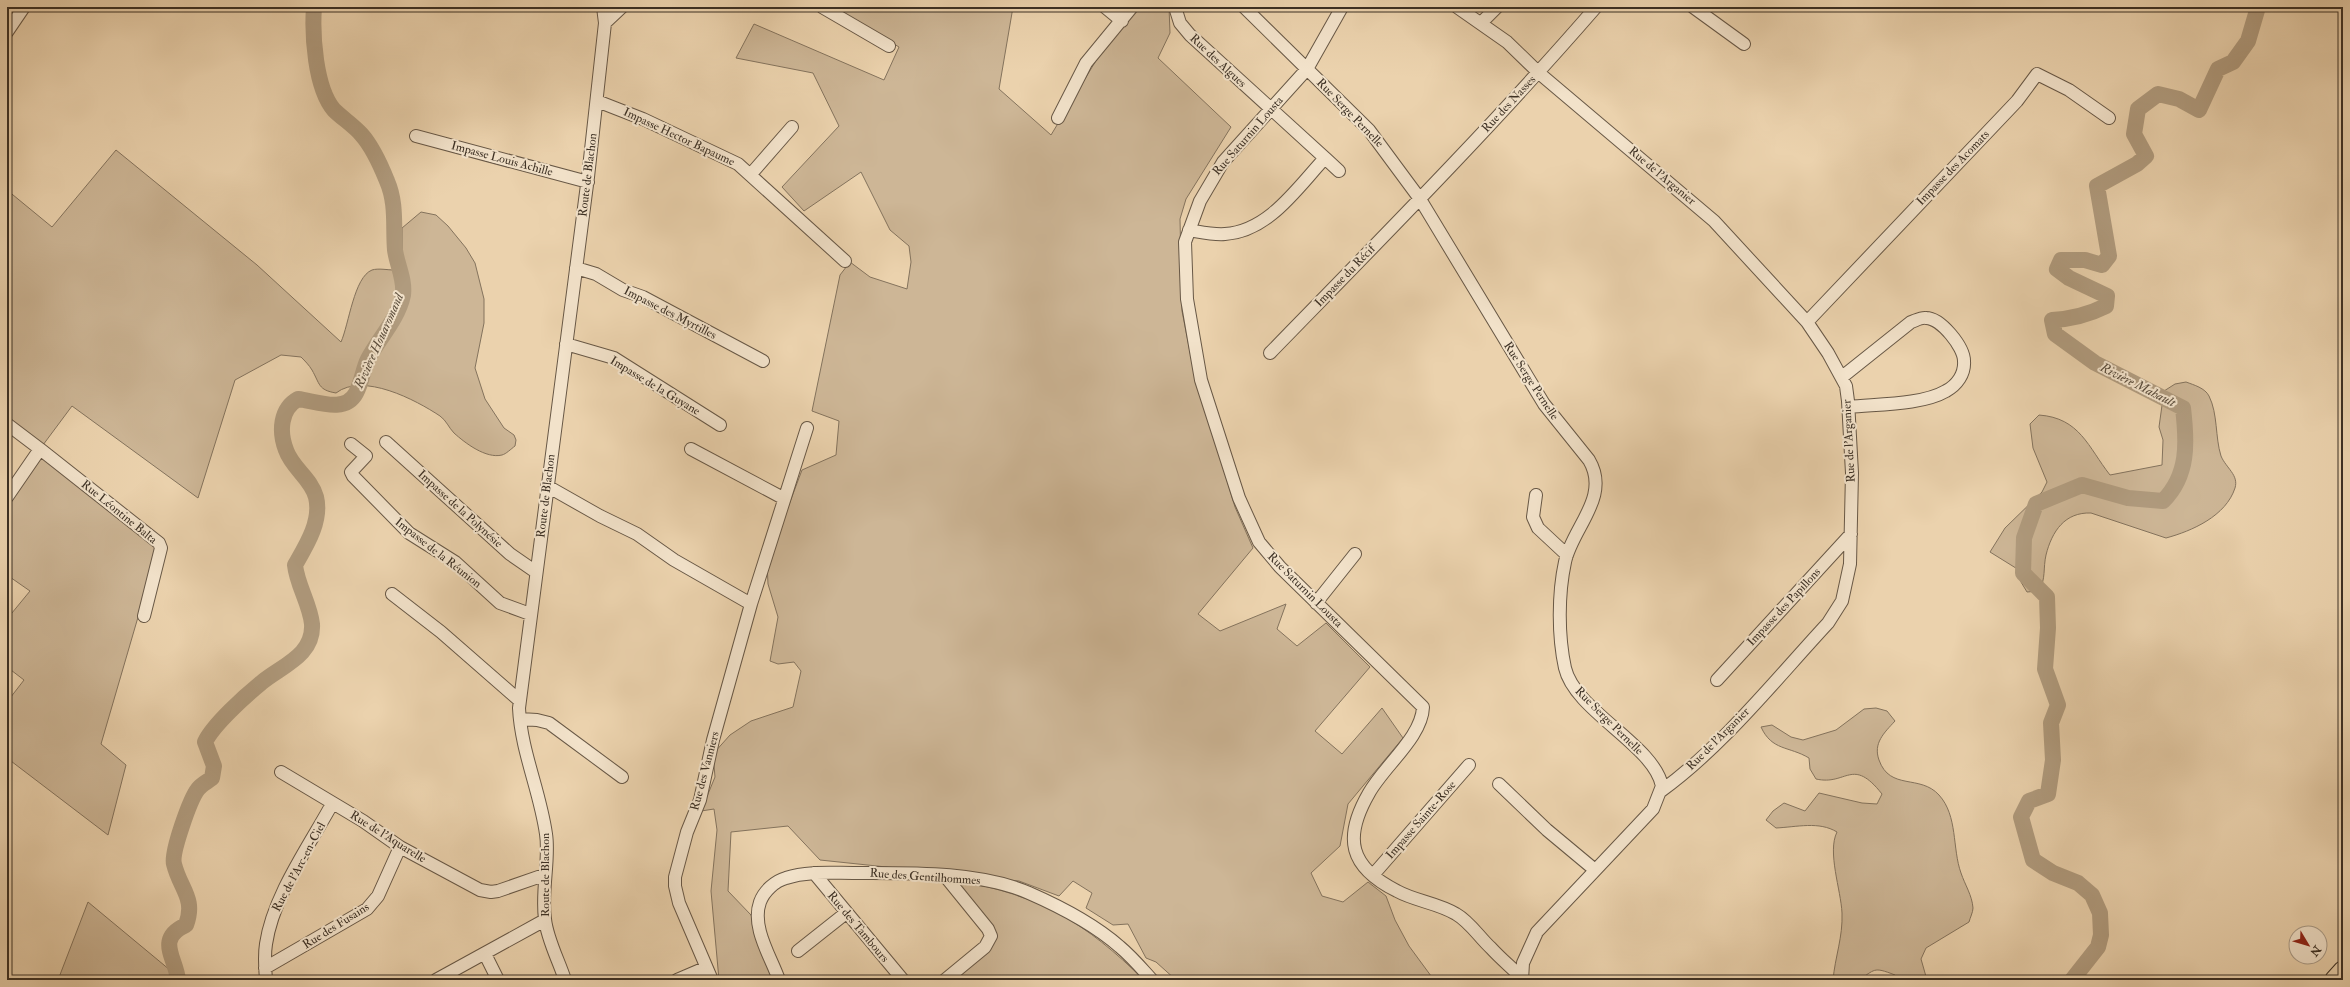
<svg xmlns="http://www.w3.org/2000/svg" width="2350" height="987" font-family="'IM FELL Double Pica',serif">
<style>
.green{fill:#cdb696;stroke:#84735d}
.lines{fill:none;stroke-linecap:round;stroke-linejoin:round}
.river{stroke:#b09b7e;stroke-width:16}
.minor-casing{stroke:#685846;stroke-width:14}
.highway-casing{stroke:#3c3024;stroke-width:20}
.minor{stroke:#f2e2ca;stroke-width:12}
.highway{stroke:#ebd2ad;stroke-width:18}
.labels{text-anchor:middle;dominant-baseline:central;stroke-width:4;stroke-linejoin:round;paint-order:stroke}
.street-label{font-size:12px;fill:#3c3024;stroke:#f2e2ca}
.water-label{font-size:13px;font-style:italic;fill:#594b3a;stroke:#f2e2ca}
</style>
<rect width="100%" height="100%" fill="#ebd2ad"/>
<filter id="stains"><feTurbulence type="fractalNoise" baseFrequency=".005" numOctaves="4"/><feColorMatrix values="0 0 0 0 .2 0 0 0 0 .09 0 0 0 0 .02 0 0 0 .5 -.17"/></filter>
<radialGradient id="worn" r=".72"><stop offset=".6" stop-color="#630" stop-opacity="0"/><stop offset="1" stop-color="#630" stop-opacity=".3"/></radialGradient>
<path class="green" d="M832,7H1013L999,89L1051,135L1100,54L1138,7H1169L1170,33L1158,58L1231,127L1186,199L1180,219L1182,311L1192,362L1211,427L1235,507L1253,548L1198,614L1220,631L1286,604L1277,629L1297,646L1326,623L1370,667L1315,731L1342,754L1382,708L1403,738L1348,804L1340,846L1311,873L1322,896L1343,902L1368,882L1386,896L1395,920L1409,946L1434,980H1176L1156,962L1146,958L1128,924L1113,925L1086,908L1092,893L1073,881L1059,896L1019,881L820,860L788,826L731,832L728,891L751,915L774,980H719L711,891L717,830L714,809L701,811L715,777L713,754L730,735L751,721L793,707L801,671L794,662L778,664L770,661L778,617L768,584L767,563L802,470L836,455L839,421L812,411L840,275L850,262L870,277L907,289L911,262L909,246L890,230L861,172L804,211L782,187L839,126L813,73L736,58L754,24L884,80L899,47Z
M116,150L257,265L341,342C349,324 354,277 372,270C378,268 388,270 394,270L402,262V228L421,212L436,215L448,226L466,248L475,263L484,299V323L475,368L485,399L504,428L514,435L516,440L515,446C511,449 506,454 502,455C486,459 465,443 454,433C449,428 446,420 440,416C416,400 363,372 336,393C318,390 320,384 312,370C309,365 305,361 301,357L281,355L235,380L198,498L72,406L40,449L147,533L157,552L101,744L126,765L108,835L7,758V702L24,680L7,667V619L30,591L7,575V497L40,449L7,424V190L52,227Z
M2186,382C2194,385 2205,388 2209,396C2218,414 2215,437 2221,456C2226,468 2239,475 2235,488C2226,516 2192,531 2166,538L2091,513C2065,512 2052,531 2046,555C2043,568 2046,579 2039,591L2027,592L2021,582L2019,570L1990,552L2005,528L2042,492L2047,482L2033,448L2030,424L2039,415C2080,418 2088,447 2110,475L2162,465L2163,440L2159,427L2164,391L2175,384Z
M1876,708L1887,711L1895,721C1884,733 1873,743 1879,760C1890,791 1920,774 1939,795C1958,816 1952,848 1961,873C1965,885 1972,895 1973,908C1973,912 1970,918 1969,922L1926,948L1921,959L1927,980H1897L1895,975C1872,966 1876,970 1858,980C1853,983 1839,980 1833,980C1835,957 1843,937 1842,913C1841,890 1827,852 1837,832C1819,821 1797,827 1776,828L1766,820L1773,811L1784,803L1805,811L1819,793L1862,803L1877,804L1882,794C1852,756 1847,786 1816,779L1810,769L1809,758C1789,746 1772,751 1761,727L1772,725L1791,737L1803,740L1836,730L1864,709Z
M957,881C1039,894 1086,923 1144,980H951L988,950L993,927Z
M88,902L182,980H58Z"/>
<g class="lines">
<path class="river" d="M178,980C176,958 155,939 186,925C196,898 180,889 174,864C171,853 190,799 198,789C202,784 207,782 212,778L214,766L205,742C213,725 245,696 261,683C281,666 314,656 312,624C310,604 297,585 295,565C306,546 322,521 316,497C311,478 292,468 286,450C279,432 280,409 298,399C316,401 345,414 356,393C362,382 363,369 368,359C379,338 398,319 403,295C405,279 397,265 395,250C393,227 397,204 387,181C381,166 372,146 361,134C353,125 342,118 334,110C315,88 312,34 314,7
M2072,980L2098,947L2101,935L2100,913L2092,895L2078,883L2053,873L2033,860L2021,817L2029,801L2048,794L2053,760L2051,723L2058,705L2045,669L2048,628L2047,597L2023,573L2024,538L2036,504L2082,485L2128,498L2163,501C2189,475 2187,442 2183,408L2095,363L2055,334L2052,320C2072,319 2088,315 2106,306L2107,296L2069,278L2057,269L2061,260H2085L2102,265L2109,256L2097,186L2137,164L2146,156L2134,134L2138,109L2158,94L2179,99L2199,110L2218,69L2233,62L2248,41L2258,7"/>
<g class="minor-casing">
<path id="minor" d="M822,7L889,46
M1105,7L1122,21
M1175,7L1180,23L1190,35L1325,158C1297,188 1269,231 1225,234C1213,235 1201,232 1189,230
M1244,7L1369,130L1420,199L1544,404L1589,460C1611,497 1572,528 1565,562C1558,594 1558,636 1565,668C1575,711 1654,745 1662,786L1653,809L1537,932L1523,963L1522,980
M1342,7L1307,69L1223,162L1200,201L1185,242L1187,299L1201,380L1239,498L1259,542L1280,567L1423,707C1422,737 1384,766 1369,793C1343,838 1349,867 1397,891C1415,901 1438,903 1456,914C1470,922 1479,937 1491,948C1500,958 1511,967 1521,977
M1457,7L1507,42L1539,73L1714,221L1807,322L1828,353L1846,386L1848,401L1852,473L1850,564L1842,601L1828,623C1776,679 1723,746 1661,791
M1693,7L1744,44
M605,23L622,7
M1481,23L1497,7
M7,32L24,7
M597,101L643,119L738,164L845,261
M1058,118L1086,63L1132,7
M416,136L588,182
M1325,158L1339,171
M751,174L792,127
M576,268L596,274L623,290L643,297L763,361
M1807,322L2017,101L2037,74L2069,90L2109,118
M566,344L614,358L720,425
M1270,353C1380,240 1492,127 1596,7
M1842,377L1911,322C1915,321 1921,317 1926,318C1941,318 1964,347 1964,361C1965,374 1957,385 1946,391C1922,405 1877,404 1849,407
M7,424L40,449L7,497
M386,442L510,554L536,572
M351,444L366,456L351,472L353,476L409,533L455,562L500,603L530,614
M40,449L159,543L161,548L144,616
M691,449L783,498
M547,486L600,516L637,534L674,560L751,604L713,740L700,800L687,832L675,877V886L679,903L712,980
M1536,495L1533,517L1538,528L1567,555
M392,594L441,632L520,701
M1316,603L1355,554
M751,604L807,428
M1717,680L1851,534
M520,719L537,720L549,723L622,777
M281,772L363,821L400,847L480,890L491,892L498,891L544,875
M1499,784L1547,830L1595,870
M814,873L903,980
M1373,875L1469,765
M798,951L846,913
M485,954L498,980
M265,968L367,909L378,896L400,847
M266,980C265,968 264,956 266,944C273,896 309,846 332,804
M436,980L545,920
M565,980C559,961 547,939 545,919C541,891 550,859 546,834C540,791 521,751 519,708L588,177L605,23L603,7
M677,980L705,968
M779,980C771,957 751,927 760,902C764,891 775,881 786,878C807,871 831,873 853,873C907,873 979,871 1029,893C1061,907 1094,924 1120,947C1132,957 1142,969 1152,980
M945,980L985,947L991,936L988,929L945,876"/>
</g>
<g class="highway-casing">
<path id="highway" d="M2334,980L2343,970"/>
</g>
<use href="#minor" class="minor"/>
<use href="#highway" class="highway"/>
</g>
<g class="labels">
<g class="street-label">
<text transform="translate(1218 61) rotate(43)">Rue des Algues</text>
<text transform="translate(1509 104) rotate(-47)">Rue des Nasses</text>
<text transform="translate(1350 113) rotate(46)">Rue Serge Pernelle</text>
<text transform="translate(1248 136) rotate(-49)">Rue Saturnin Lousta</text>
<text transform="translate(679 137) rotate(25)">Impasse Hector Bapaume</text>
<text transform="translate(502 159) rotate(15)">Impasse Louis Achille</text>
<text transform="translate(1953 168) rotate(-46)">Impasse des Acomats</text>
<text transform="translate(588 175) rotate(-83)">Route de Blachon</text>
<text transform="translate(1662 176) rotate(40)">Rue de l'Arganier</text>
<text transform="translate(1345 276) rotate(-46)">Impasse du Récif</text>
<text transform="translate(670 313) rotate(27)">Impasse des Myrtilles</text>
<text transform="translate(1531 381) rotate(57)">Rue Serge Pernelle</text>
<text transform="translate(655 386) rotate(31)">Impasse de la Guyane</text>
<text transform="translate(1849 441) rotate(-93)">Rue de l'Arganier</text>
<text transform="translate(546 496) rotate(-83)">Route de Blachon</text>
<text transform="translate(460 509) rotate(42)">Impasse de la Polynésie</text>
<text transform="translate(119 512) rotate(39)">Rue Léontine Balta</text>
<text transform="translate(438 553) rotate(38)">Impasse de la Réunion</text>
<text transform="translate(1305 590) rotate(45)">Rue Saturnin Lousta</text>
<text transform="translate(1784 607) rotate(-47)">Impasse des Papillons</text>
<text transform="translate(1609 721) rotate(45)">Rue Serge Pernelle</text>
<text transform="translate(1718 739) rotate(-45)">Rue de l'Arganier</text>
<text transform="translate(705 771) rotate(-75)">Rue des Vanniers</text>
<text transform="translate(1421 820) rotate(-49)">Impasse Sainte-Rose</text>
<text transform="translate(388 837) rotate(32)">Rue de l'Aquarelle</text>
<text transform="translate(299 867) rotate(-62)">Rue de l'Arc-en-Ciel</text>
<text transform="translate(545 875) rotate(-90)">Route de Blachon</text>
<text transform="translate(925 877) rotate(4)">Rue des Gentilhommes</text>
<text transform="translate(336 926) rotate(-32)">Rue des Fusains</text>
<text transform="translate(858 927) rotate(50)">Rue des Tambours</text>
</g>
<g class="water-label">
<text transform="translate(379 341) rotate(-66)">Rivière Houaromand</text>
<text transform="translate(2138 385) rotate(27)">Rivière Mahault</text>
</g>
</g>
<rect width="2350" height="987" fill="none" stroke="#ebd2ad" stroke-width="24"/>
<rect x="8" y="8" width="2334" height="971" fill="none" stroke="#3c3024" stroke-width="2"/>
<rect x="12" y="12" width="2326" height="963" fill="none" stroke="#3c3024"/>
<g transform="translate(2308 945) rotate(128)"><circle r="19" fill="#f2e2ca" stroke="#a99b88"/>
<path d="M0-3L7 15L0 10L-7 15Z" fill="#8f2418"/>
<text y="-6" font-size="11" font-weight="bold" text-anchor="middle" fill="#3c3024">N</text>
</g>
<rect width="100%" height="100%" filter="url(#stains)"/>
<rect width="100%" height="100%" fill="url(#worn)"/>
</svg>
